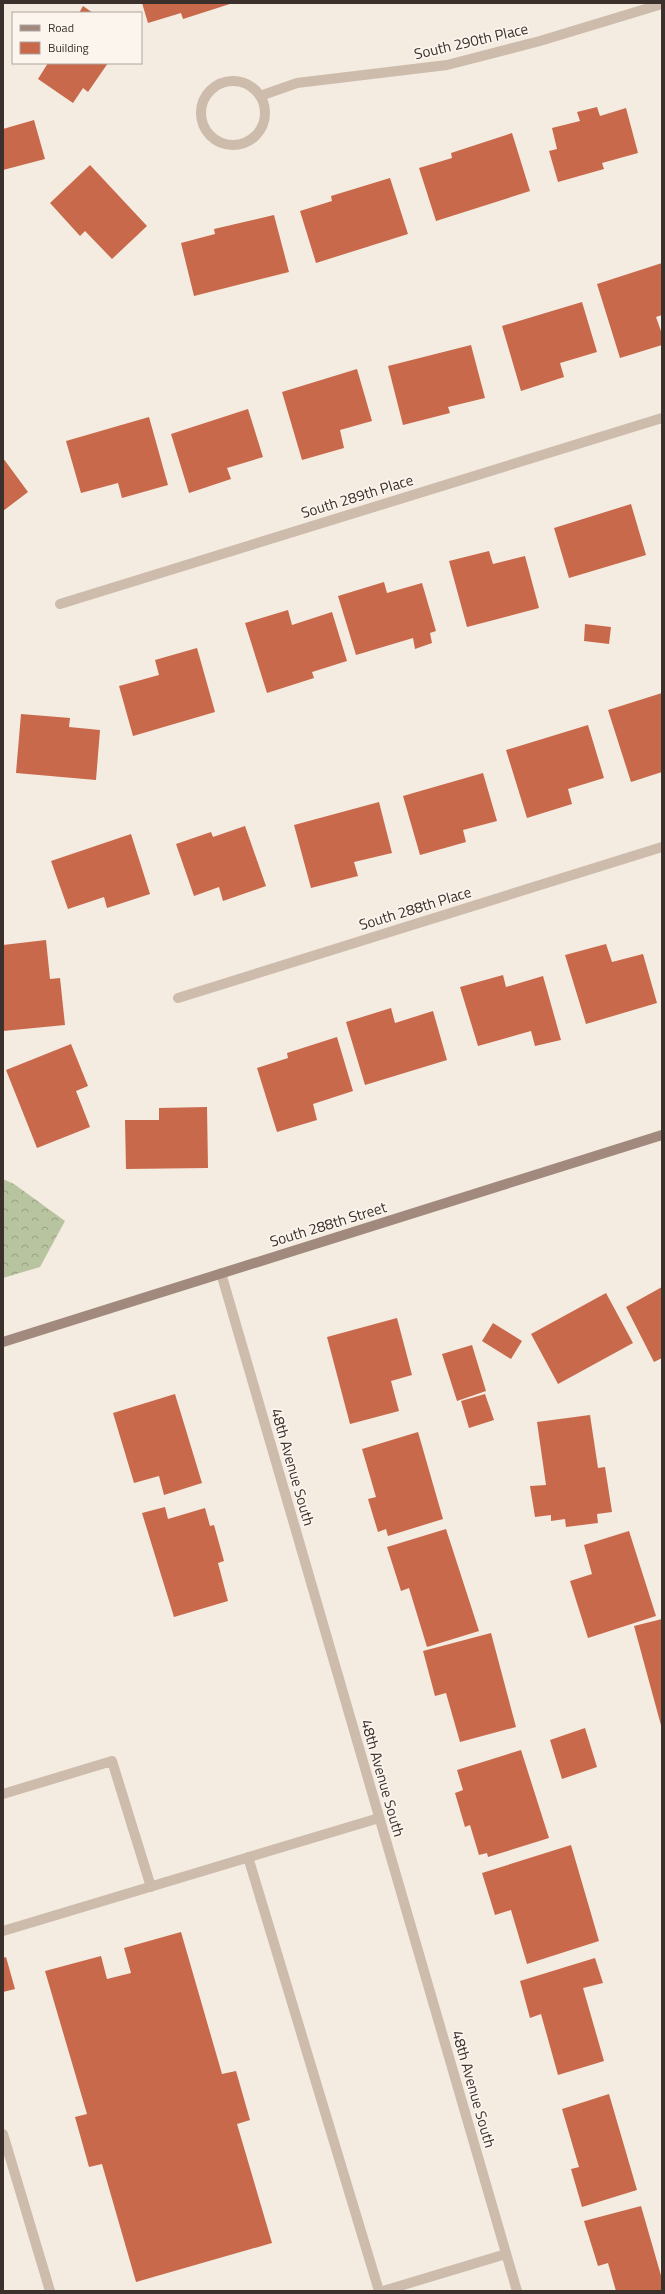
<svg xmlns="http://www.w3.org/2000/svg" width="665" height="2294" font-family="'Titillium Web',sans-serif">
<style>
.forest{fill:url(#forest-crowns)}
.building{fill:#c8694b}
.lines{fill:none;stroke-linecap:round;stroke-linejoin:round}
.lane{stroke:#cdbbac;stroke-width:10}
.street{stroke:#cdbbac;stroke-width:10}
.secondary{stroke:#a18a7d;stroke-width:10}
.labels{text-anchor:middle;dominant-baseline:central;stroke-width:3.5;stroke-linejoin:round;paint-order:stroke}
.street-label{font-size:15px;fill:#3b302b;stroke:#fbf5ee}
</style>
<defs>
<pattern id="forest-crowns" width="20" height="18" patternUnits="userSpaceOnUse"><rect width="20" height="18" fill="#b8c4a0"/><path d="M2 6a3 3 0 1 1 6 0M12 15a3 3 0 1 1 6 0" fill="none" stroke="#97a083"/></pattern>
</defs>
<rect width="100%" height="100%" fill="#f4ebe1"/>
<path class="forest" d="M3,1179L14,1184L65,1221L40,1267L3,1278Z"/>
<path class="building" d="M142,3H233L183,19L181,13L148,23Z
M83,6L93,13H79Z
M48,63H108L88,92L83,88L73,103L38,79Z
M597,107L600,116L626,108L638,153L602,163L604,169L558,182L549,151L557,149L552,128L580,121L577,112Z
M34,120L45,159L3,170V129Z
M512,133L530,191L436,221L419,168L452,158L451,153Z
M90,165L147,226L112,259L85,231L80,236L50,203Z
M390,178L408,234L316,263L300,211L332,201L331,196Z
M274,215L289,272L194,296L181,243L215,234L214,229Z
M662,263V315L656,317L662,334V345L620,358L597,284Z
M582,302L597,352L560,363L564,377L521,391L502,326Z
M471,345L485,398L448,407L450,413L403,425L388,366Z
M357,369L372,421L340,430L344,448L302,460L282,392Z
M248,409L263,457L227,468L231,479L189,493L171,434Z
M149,417L168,485L122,498L118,483L81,493L66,441Z
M3,458L28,492L3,511Z
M631,504L646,555L569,578L554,528Z
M489,551L493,564L525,556L539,608L467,627L449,561Z
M384,582L387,593L422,583L436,631L430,633L432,643L415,649L413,638L356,655L338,596Z
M288,610L292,625L332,612L347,661L312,672L314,678L267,693L245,623Z
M585,624L611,627L609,644L584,641Z
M197,648L215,712L133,736L119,686L159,675L155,660Z
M662,693V772L631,782L608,710Z
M21,714L70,718L69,727L100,730L96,780L16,773Z
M588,725L604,778L568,789L572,804L527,818L506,750Z
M483,773L497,821L463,830L466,842L420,855L403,796Z
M379,802L392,853L354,862L358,876L311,888L294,825Z
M245,826L266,886L223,901L219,887L194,896L176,844L211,832L213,837Z
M131,834L150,894L107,908L104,897L68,909L51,861Z
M46,940L50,979L60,978L65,1025L3,1031V945Z
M606,944L612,962L643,954L657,1003L586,1024L565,955Z
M503,975L506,987L543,976L561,1040L535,1046L531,1031L478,1046L460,987Z
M391,1008L395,1023L433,1011L447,1060L365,1085L346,1022Z
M337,1037L353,1091L313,1104L317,1120L277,1132L257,1068L288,1058L287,1053Z
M71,1044L88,1086L76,1091L90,1127L37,1148L6,1070Z
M207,1107L208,1168L126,1169L125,1120H159V1108Z
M662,1287V1358L654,1362L626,1307Z
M606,1293L633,1343L558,1384L531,1334Z
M397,1318L412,1375L391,1381L399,1411L350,1424L327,1337Z
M493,1323L522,1341L511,1359L482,1341Z
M472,1345L486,1391L457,1401L442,1354Z
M175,1394L202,1483L164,1495L159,1476L134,1483L113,1413Z
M485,1394L494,1420L469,1428L461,1401Z
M590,1415L598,1468L605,1467L612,1512L597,1514L598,1523L566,1527L565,1519L551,1521V1515L535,1517L530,1486L546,1485L537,1422Z
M418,1432L443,1519L388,1536L386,1529L378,1532L368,1499L376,1497L362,1449Z
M165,1507L168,1519L205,1508L210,1526L214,1525L224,1561L218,1563L228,1601L174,1617L142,1513Z
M446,1529L479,1631L427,1647L409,1588L401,1591L387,1547Z
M629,1531L656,1616L588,1638L570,1581L592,1574L584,1545Z
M662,1619V1729L634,1626Z
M491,1633L516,1727L460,1742L446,1693L435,1696L423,1651Z
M585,1728L597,1767L562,1779L550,1740Z
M521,1750L549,1838L488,1857L487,1853L479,1855L470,1825L465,1827L455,1793L463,1790L457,1770Z
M571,1845L599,1941L527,1964L511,1910L495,1915L482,1873Z
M181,1932L222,2074L236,2071L250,2120L237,2124L272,2243L136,2282L102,2164L89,2167L75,2117L87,2114L45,1971L101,1956L107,1979L131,1973L124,1948Z
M6,1957L15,1989L3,1992V1958Z
M595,1958L603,1983L583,1988L604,2061L558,2075L541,2014L530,2018L520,1981Z
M609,2094L637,2190L582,2207L571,2169L579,2167L562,2109Z
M641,2206L662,2279V2291H616L608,2263L598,2266L584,2221Z"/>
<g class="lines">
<path class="lane" d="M3,1794L112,1761L151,1887
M248,1857L379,2291
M3,1931L379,1818
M3,2134L50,2291
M383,2291L506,2254"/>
<path class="street" d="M201 113a32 32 0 1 1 64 0a32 32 0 1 1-64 0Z
M260,96L297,83L447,65L540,41L662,4
M60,604L662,418
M178,998L662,847
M221,1273L517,2291"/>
<path class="secondary" d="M3,1342L662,1135"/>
</g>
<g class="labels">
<g class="street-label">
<text transform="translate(471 41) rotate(-13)">South 290th Place</text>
<text transform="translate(357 496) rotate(-17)">South 289th Place</text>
<text transform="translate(415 908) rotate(-17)">South 288th Place</text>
<text transform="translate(328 1224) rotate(-17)">South 288th Street</text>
<text transform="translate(293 1467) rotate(74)">48th Avenue South</text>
<text transform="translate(383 1778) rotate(74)">48th Avenue South</text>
<text transform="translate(474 2089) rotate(74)">48th Avenue South</text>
</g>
</g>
<rect width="665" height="2294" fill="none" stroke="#3b302b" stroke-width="8"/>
<rect x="12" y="12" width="130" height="52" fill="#fbf5ee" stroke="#aea6a0"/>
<rect x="20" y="25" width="20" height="6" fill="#a18a7d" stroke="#aea6a0"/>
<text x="48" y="32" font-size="12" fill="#3b302b">Road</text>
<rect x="20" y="42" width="20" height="12" fill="#c8694b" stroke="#aea6a0"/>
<text x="48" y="52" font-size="12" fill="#3b302b">Building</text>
</svg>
